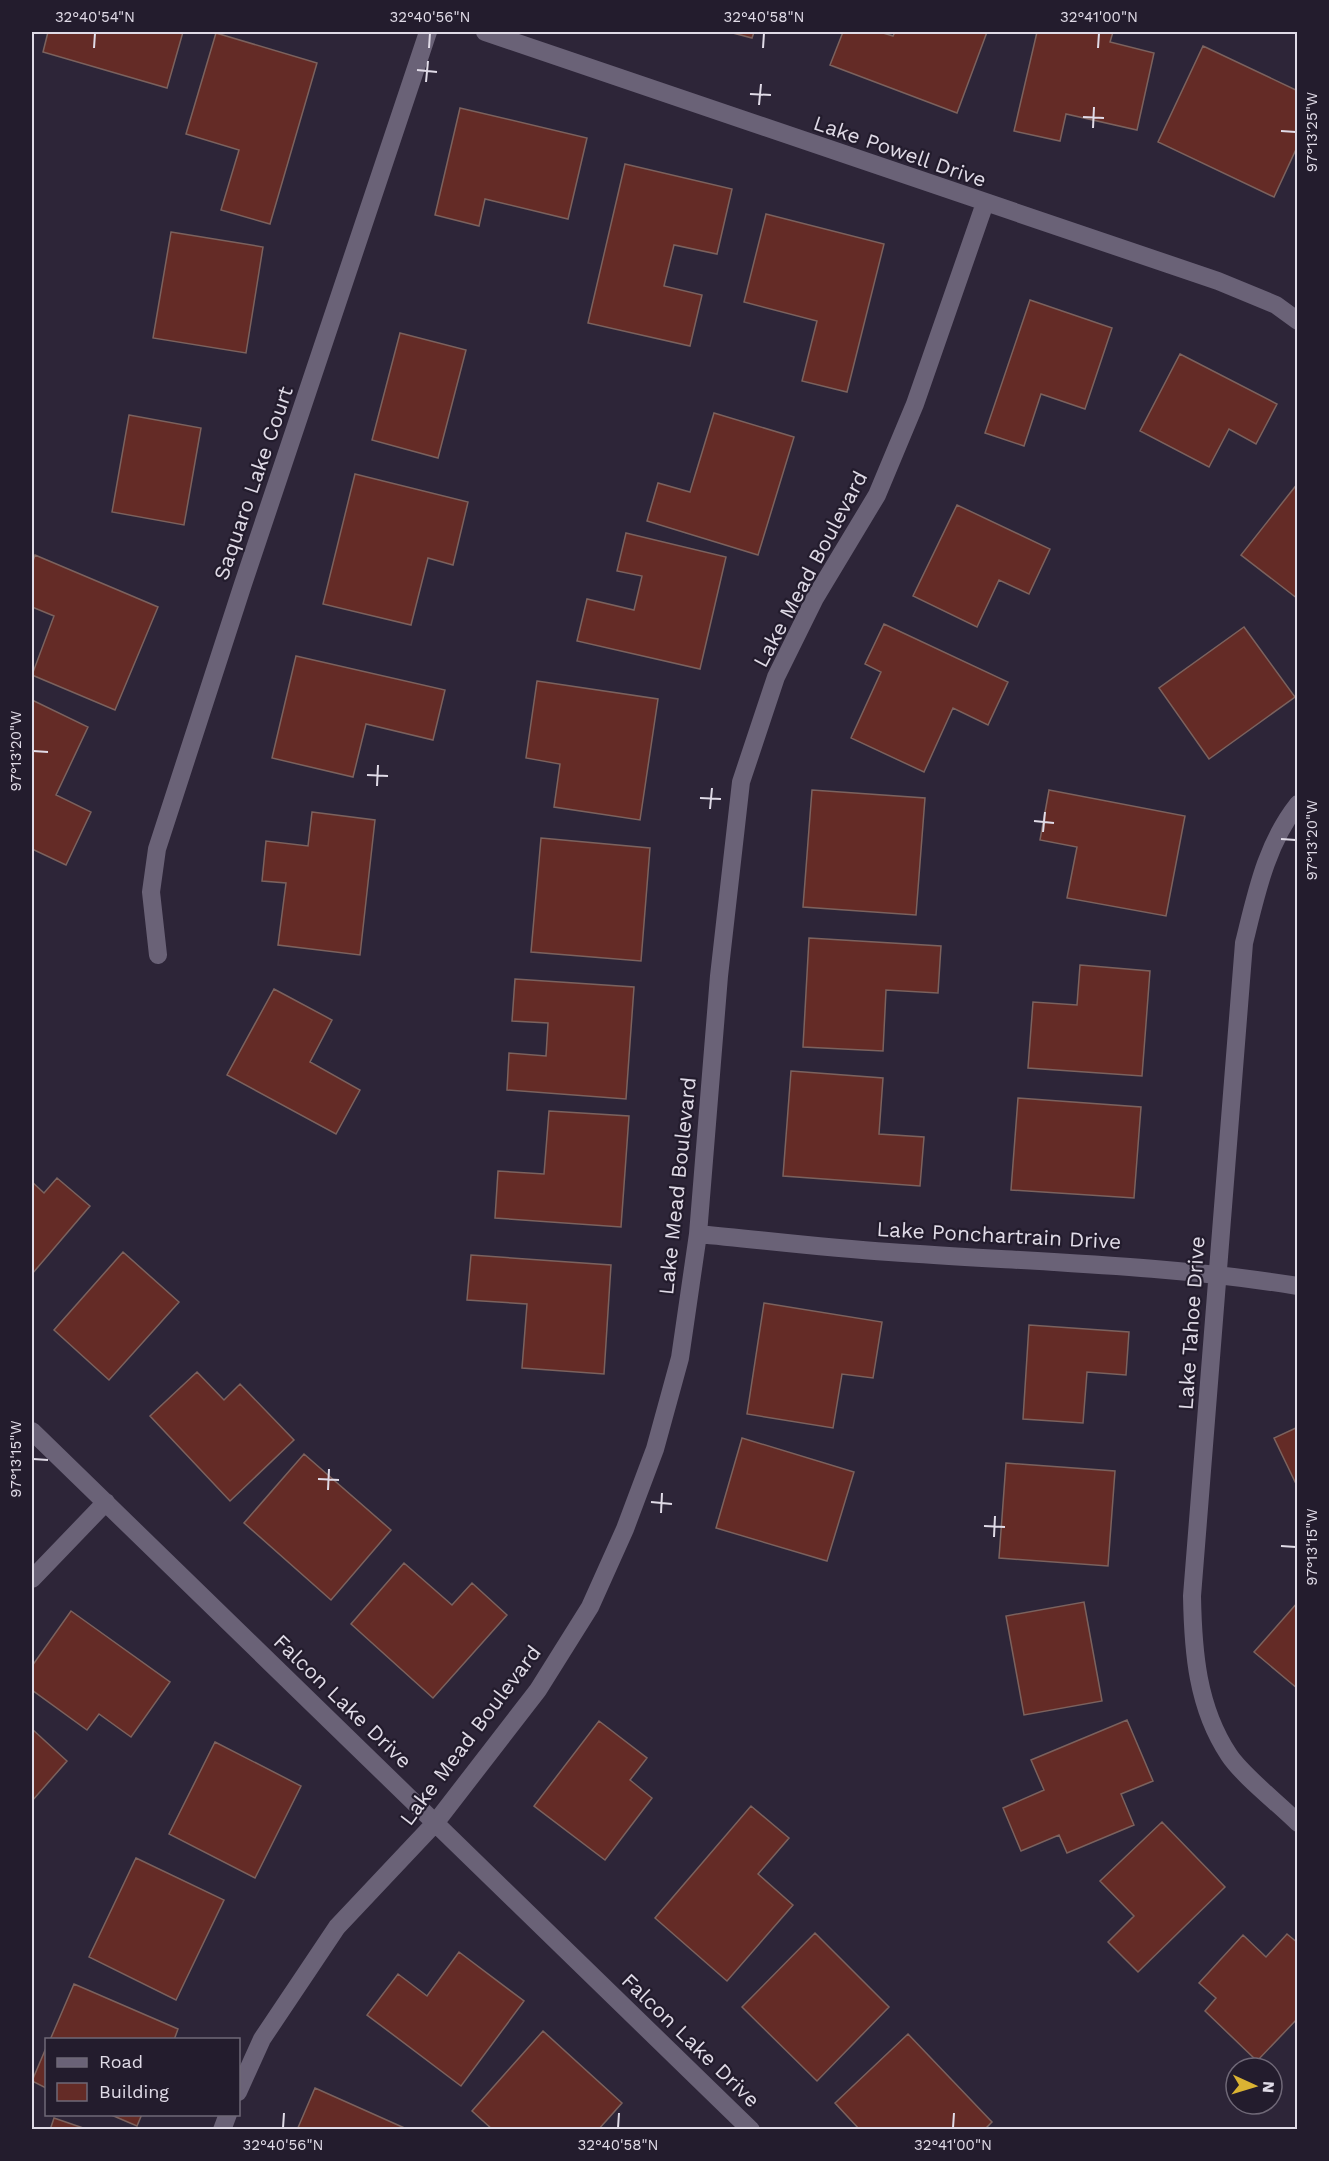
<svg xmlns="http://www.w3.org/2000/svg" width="1329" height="2161" font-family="'Work Sans',sans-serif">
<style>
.building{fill:#642b26;stroke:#7b625e;stroke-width:1.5}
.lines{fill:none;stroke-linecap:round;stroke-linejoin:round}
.minor{stroke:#6a6277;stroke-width:18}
.ticks{fill:none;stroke:#e0dbe7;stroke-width:2}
.labels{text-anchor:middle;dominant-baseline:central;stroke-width:4.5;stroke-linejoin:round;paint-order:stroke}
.street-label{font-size:21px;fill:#e0dbe7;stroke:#231c2d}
.neatline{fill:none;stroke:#e0dbe7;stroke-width:2}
.ticks-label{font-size:15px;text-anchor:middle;fill:#e0dbe7}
</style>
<rect width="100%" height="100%" fill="#2d2538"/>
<path class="building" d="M48,32H183L167,88L43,52Z
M729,32H754L752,38Z
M843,32H880L893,36L895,32H987L957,113L830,65Z
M1037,32H1113L1110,42L1154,53L1137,130L1066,114L1060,141L1014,131Z
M216,33L317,63L270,224L221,210L239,150L186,134Z
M1203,46L1298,91V145L1274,197L1158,142Z
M460,108L587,138L568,219L485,199L479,226L435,215Z
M625,164L732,189L717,254L674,245L664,286L702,295L690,346L588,323Z
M766,214L884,244L847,392L802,381L817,321L744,302Z
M171,232L263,247L246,353L153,338Z
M1030,300L1112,328L1085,409L1041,394L1024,446L985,433Z
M400,333L466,350L438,458L372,440Z
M1180,354L1277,404L1256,444L1229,429L1209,467L1140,431Z
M714,413L794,437L758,555L647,521L658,483L690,492Z
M129,415L201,428L184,525L112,512Z
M355,474L468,502L453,565L428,558L411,625L323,604Z
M1298,483V599L1241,555Z
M957,505L1050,549L1029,594L999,580L977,627L913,596Z
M626,533L726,557L700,669L577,641L587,599L634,610L642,576L617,571Z
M35,555L158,607L115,710L32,675L54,616L32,607V564Z
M884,624L1008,682L988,725L953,708L924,772L851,738L881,672L865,664Z
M1244,627L1295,697L1209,759L1159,688Z
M296,656L445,690L433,740L366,724L353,777L272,758Z
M537,681L658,699L640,820L554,807L560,764L526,758Z
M32,700L88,727L56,795L91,812L66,865L32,849Z
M812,790L925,798L916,915L803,907Z
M1049,790L1185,816L1166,916L1067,898L1077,847L1040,840Z
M312,812L375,820L360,955L278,945L286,883L262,881L266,841L308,846Z
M541,838L650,848L641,961L531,952Z
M809,938L941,946L938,993L886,990L883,1051L803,1047Z
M1080,965L1150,971L1142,1076L1028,1068L1033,1002L1077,1005Z
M515,979L634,987L626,1099L507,1090L509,1053L546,1056L548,1023L512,1021Z
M274,989L332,1020L310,1062L360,1090L336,1134L227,1075Z
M791,1071L883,1078L879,1134L924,1137L920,1186L783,1176Z
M1018,1098L1141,1107L1134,1198L1011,1190Z
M549,1111L629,1116L621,1227L495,1218L498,1171L544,1174Z
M57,1178L90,1206L32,1274V1182L44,1193Z
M123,1252L179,1302L109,1380L54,1330Z
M471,1255L611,1265L604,1374L522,1368L527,1304L467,1300Z
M764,1303L882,1322L873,1378L842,1374L833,1428L747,1414Z
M1029,1325L1129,1332L1126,1375L1087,1372L1083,1423L1023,1419Z
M197,1372L224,1400L240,1384L294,1440L230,1501L150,1416Z
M1298,1427V1488L1274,1438Z
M742,1438L854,1472L827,1561L716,1528Z
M304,1454L391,1530L331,1600L244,1523Z
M1006,1463L1115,1471L1108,1566L999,1558Z
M404,1563L452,1605L472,1583L507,1615L433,1698L351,1624Z
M1084,1602L1102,1701L1024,1715L1006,1616Z
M1298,1602V1689L1254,1652Z
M71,1611L170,1682L131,1737L99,1714L87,1730L32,1690V1666Z
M1127,1720L1153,1781L1121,1794L1134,1825L1067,1853L1059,1835L1021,1851L1003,1808L1044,1790L1031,1760Z
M599,1721L647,1758L630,1780L652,1798L605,1860L534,1806Z
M32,1729L67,1761L32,1801Z
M215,1742L301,1786L255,1878L169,1834Z
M751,1806L789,1838L758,1874L793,1905L727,1981L655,1918Z
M1162,1822L1225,1887L1138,1972L1108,1942L1134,1916L1100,1881Z
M136,1858L224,1900L176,2000L89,1957Z
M815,1933L889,2007L817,2081L742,2007Z
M1287,1934L1298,1943V2018L1257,2061L1205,2011L1216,1998L1199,1983L1243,1935L1266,1957Z
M459,1952L524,2001L461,2086L367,2015L398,1974L427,1996Z
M74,1984L178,2029L174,2040H50Z
M543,2031L622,2103L598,2130H493L472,2111Z
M908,2034L992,2122L984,2130H860L835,2103Z
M46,2048V2088L32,2081Z
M315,2088L409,2130H297Z
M109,2114H142L137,2126Z
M54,2118L89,2130H50Z"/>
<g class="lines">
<path class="minor" d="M485,32L1218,281L1276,305L1298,321
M1298,804C1266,844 1256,895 1244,943L1192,1596C1193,1651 1197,1707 1229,1755C1242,1775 1279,1804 1298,1823
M158,955L151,892L157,849L243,584L428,32
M698,1234C762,1240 825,1248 889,1252C1026,1262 1162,1264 1298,1286
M32,1431L751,2130
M32,1579L106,1502
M238,2092L262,2039L337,1927L436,1822L538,1690L590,1607L625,1529L655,1449L680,1358L698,1234L719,976L741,782L776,677L815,598L877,495L915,404L985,203
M222,2130L228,2114"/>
</g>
<path class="ticks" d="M94,48L95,33M429,48L430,33M763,48L764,33M1098,48L1099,33M417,70L437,72M426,82L428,61M750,94L771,95M759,105L761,84M1083,117L1104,118M1093,128L1094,107M1281,131L1296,132M33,751L48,752M367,775L388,776M377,786L378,765M700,798L721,799M710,809L712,788M1034,821L1054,823M1043,832L1045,812M1281,839L1296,840M33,1459L48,1460M318,1479L339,1480M328,1490L329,1469M651,1502L672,1504M661,1513L662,1493M984,1526L1005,1527M994,1537L995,1516M1281,1546L1296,1547M283,2128L284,2113M618,2128L619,2113M953,2128L954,2113"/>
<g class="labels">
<g class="street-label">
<text transform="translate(900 151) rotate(19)">Lake Powell Drive</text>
<text transform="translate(253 483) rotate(-71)">Saquaro Lake Court</text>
<text transform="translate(810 569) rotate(-62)">Lake Mead Boulevard</text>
<text transform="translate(677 1186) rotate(-84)">Lake Mead Boulevard</text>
<text transform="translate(999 1235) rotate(3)">Lake Ponchartrain Drive</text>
<text transform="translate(1191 1323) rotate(-86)">Lake Tahoe Drive</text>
<text transform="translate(343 1701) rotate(44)">Falcon Lake Drive</text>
<text transform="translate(470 1735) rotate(-53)">Lake Mead Boulevard</text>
<text transform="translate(691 2040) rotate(44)">Falcon Lake Drive</text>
</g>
</g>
<rect width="1329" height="2161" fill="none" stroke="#231c2d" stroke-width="66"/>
<rect x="45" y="2038" width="195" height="78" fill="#231c2d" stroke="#6f6877" stroke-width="1.5"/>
<rect x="57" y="2058" width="30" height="9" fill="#6a6277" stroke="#6f6877" stroke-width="1.5"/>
<text x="99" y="2068" font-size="18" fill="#e0dbe7">Road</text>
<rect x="57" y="2083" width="30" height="18" fill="#642b26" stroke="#6f6877" stroke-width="1.5"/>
<text x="99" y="2098" font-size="18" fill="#e0dbe7">Building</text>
<g transform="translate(1254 2086) rotate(94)"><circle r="28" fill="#231c2d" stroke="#6f6877" stroke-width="1.5"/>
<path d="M0-4.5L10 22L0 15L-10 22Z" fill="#dab333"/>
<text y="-9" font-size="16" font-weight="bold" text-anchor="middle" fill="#e0dbe7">N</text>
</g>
<rect x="33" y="33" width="1263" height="2095" class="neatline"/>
<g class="ticks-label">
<text x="95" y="22">32°40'54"N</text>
<text x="430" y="22">32°40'56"N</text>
<text x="764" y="22">32°40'58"N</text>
<text x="1099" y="22">32°41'00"N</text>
<text transform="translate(1312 132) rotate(-90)" y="5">97°13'25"W</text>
<text transform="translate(16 751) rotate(-90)" y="5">97°13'20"W</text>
<text transform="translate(1312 840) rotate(-90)" y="5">97°13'20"W</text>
<text transform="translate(16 1459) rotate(-90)" y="5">97°13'15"W</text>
<text transform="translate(1312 1547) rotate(-90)" y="5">97°13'15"W</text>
<text x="283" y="2150">32°40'56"N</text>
<text x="618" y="2150">32°40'58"N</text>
<text x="953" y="2150">32°41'00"N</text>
</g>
</svg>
